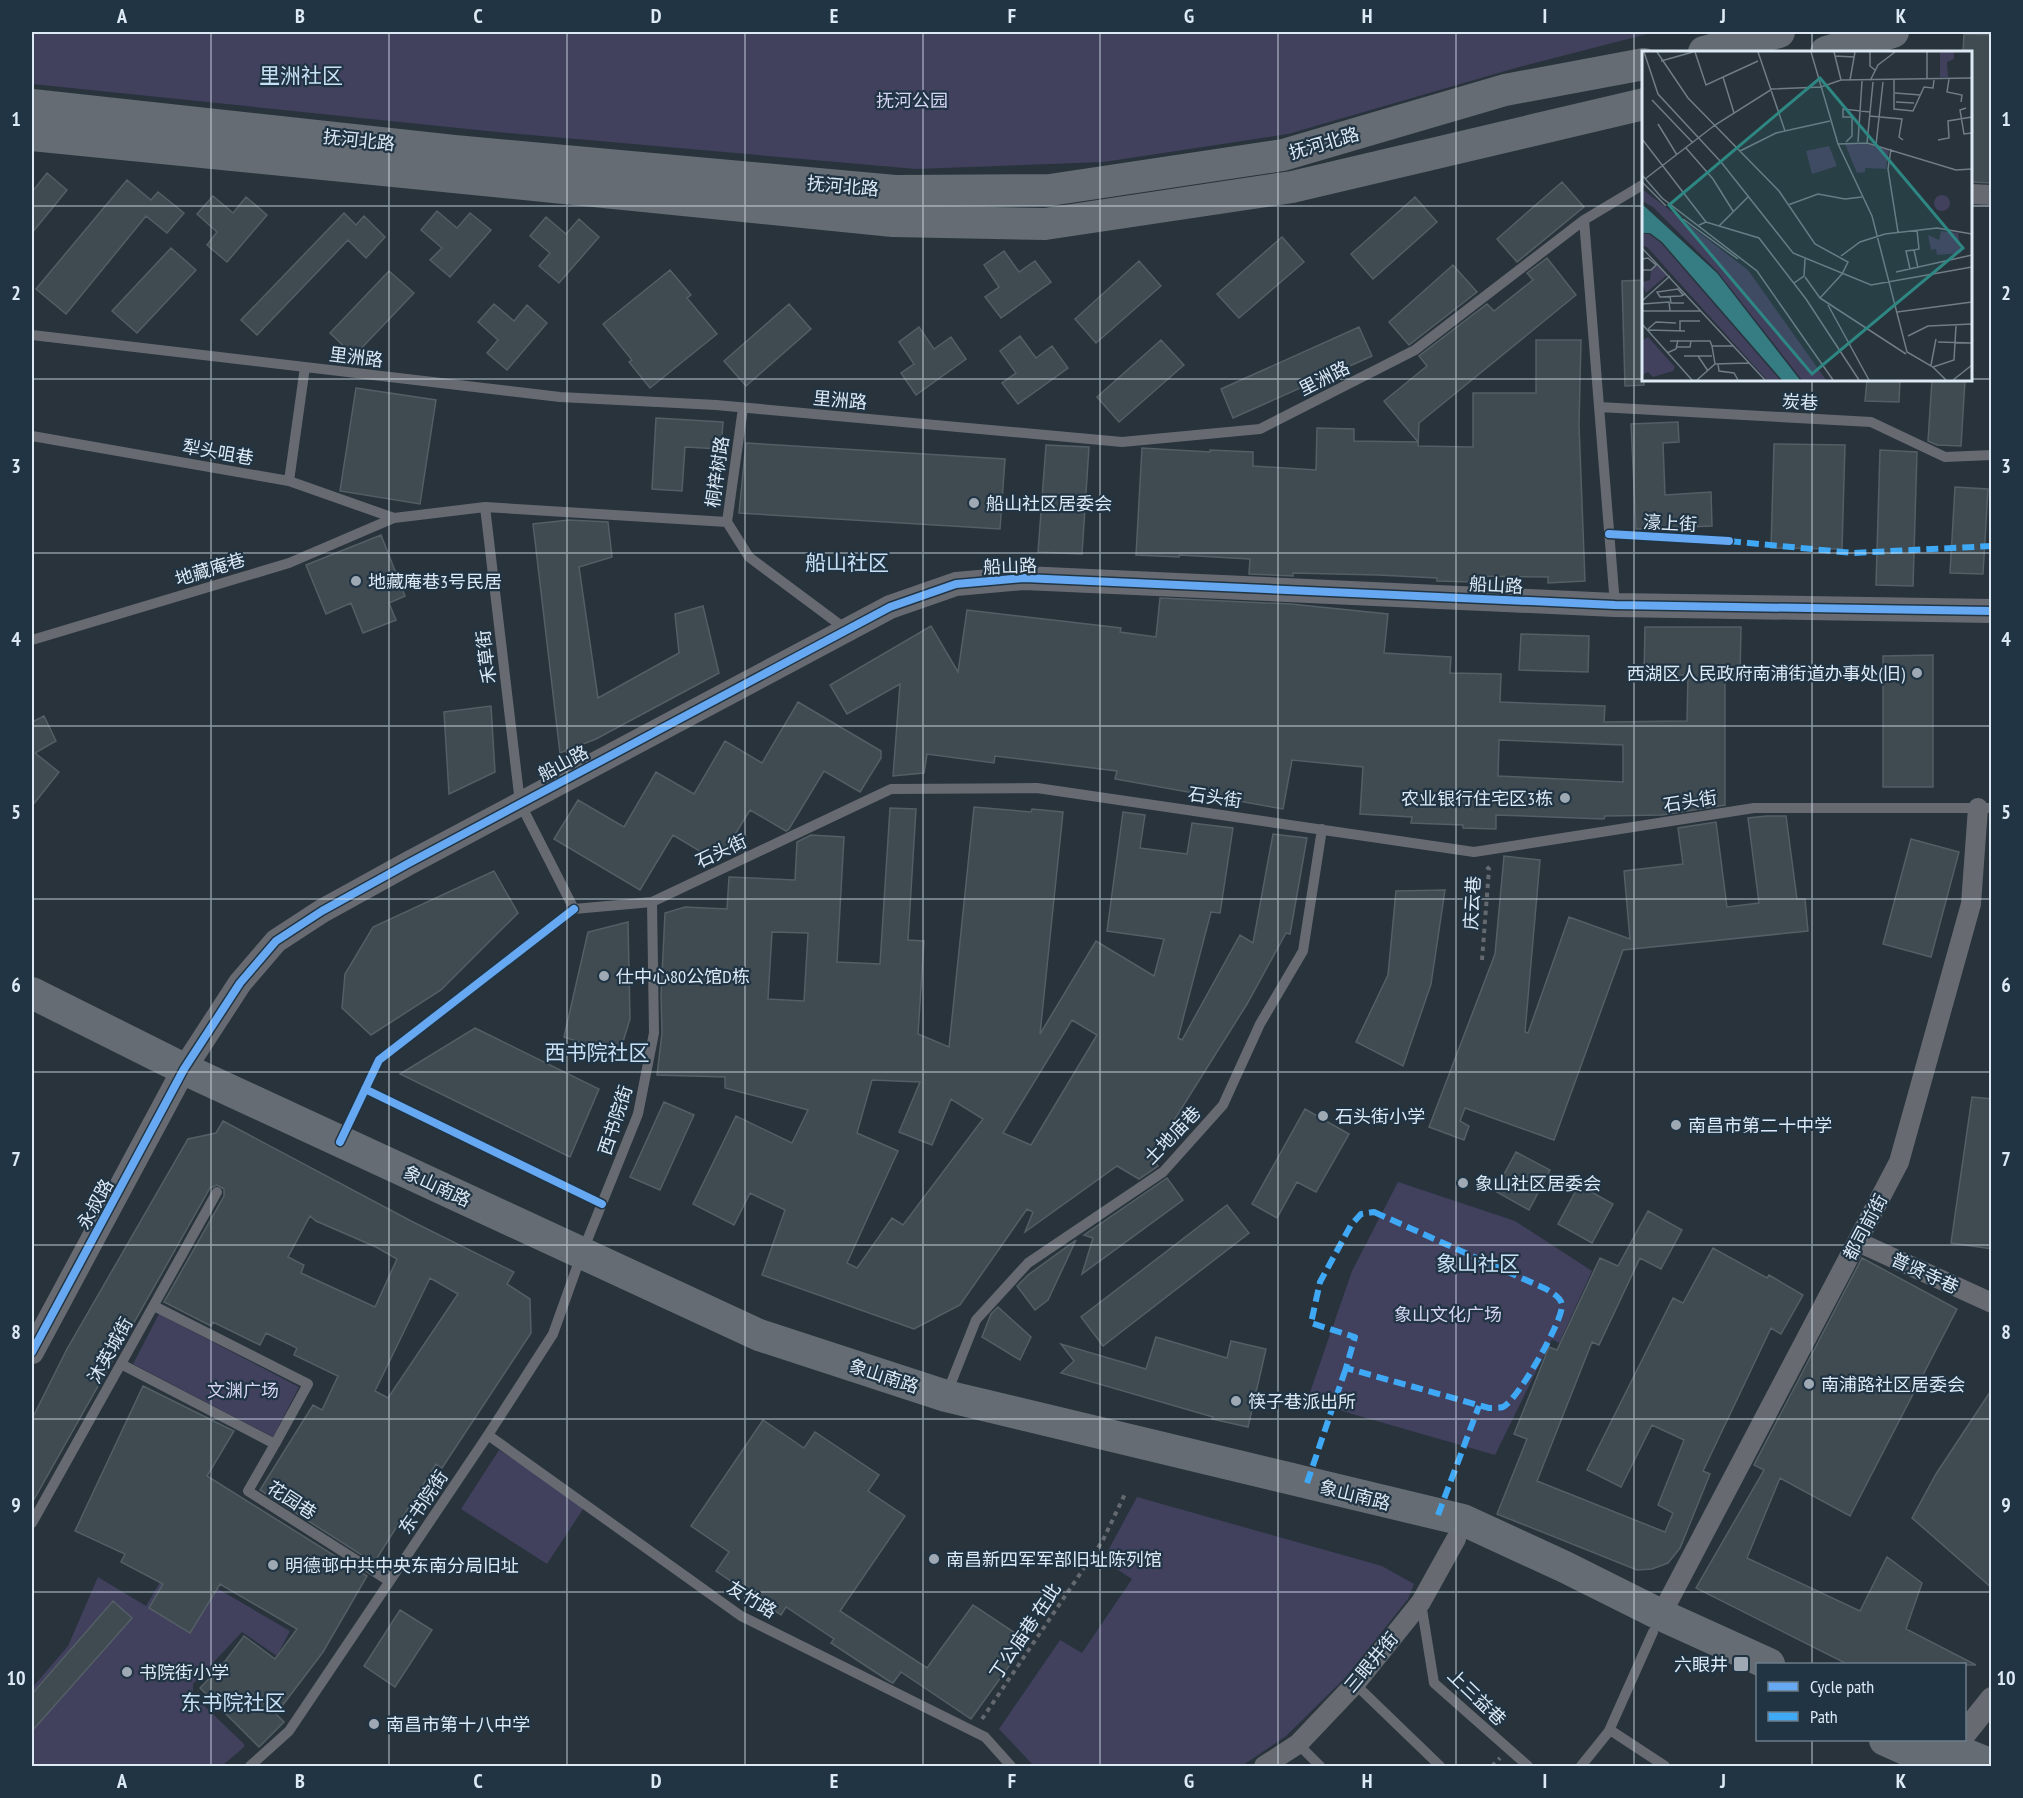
<svg xmlns="http://www.w3.org/2000/svg" width="2023" height="1798" font-family="'PT Sans Narrow','Noto Sans SC',sans-serif">
<style>
.green{fill:#41415e}
.building{fill:#3f4a51;stroke:#545e65;stroke-width:1.5;fill-rule:evenodd}
.lines{fill:none;stroke-linecap:round;stroke-linejoin:round}
.path{stroke:#64696f;stroke-width:4;stroke-dasharray:4.5 4.5;stroke-linecap:butt}
.service{stroke:#676b71;stroke-width:10}
.minor{stroke:#676b71;stroke-width:20}
.tertiary{stroke:#676b71;stroke-width:24}
.primary{stroke:#656c73;stroke-width:32}
.quiet{stroke:#3fa9f5;stroke-width:6;stroke-dasharray:12 6;stroke-linecap:butt}
.cycleway-casing{stroke:#203444;stroke-width:11}
.cycleway{stroke:#66a8f1;stroke-width:8}
.grid{fill:none;stroke:#dde9f4;stroke-width:1.5;stroke-opacity:0.55}
.poi-dot{fill:#9ea9b4;stroke:#203444;stroke-width:2}
.labels{text-anchor:middle;dominant-baseline:central;stroke-width:4.5;stroke-linejoin:round;paint-order:stroke}
.park-label{font-size:18px;fill:#d5d4f3;stroke:#203444}
.street-label{font-size:18px;fill:#dde9f4;stroke:#203444}
.poi-label{font-size:18px;fill:#dde9f4;stroke:#203444;text-anchor:start}
.quarter-label{font-size:21px;fill:#c8e0f5;stroke:#203444}
.inset-road{fill:none;stroke:#707c86;stroke-width:1.5}
.view{fill:#2e8782;fill-opacity:0.15;stroke:#2e8782;stroke-width:3}
.inset-edge{fill:none;stroke:#dde9f4;stroke-width:3}
.neatline{fill:none;stroke:#dde9f4;stroke-width:2}
.grid-label{font-size:20px;text-anchor:middle;font-weight:bold;fill:#dde9f4}
</style>
<rect width="100%" height="100%" fill="#28333c"/>
<path class="green" d="M32,32H1655L1519,67L1288,134L1104,162L916,169L497,132L32,84Z
M1398,1182L1515,1221L1592,1271L1559,1343L1552,1339L1495,1455L1307,1401L1352,1271Z
M159,1314L299,1387L273,1437L133,1364Z
M499,1450L585,1506L547,1564L461,1509Z
M1137,1497L1382,1566L1414,1584L1408,1599L1345,1678L1286,1736L1242,1766H1034L999,1729L1060,1640L1082,1653L1132,1579L1103,1560Z
M172,1562L290,1631L277,1656L242,1632L193,1684V1695L244,1744V1747L222,1766H32V1688L68,1646L98,1577L146,1606Z"/>
<path class="building" d="M1964,34L1992,35V183L1971,182V52H1963Z
M47,173L67,190L32,233V192Z
M127,180L151,200L158,192L184,213L167,233L146,216L66,314L36,289Z
M1562,182L1584,207L1517,262L1497,239Z
M213,196L233,213L246,197L267,215L227,262L207,245L217,232L197,214Z
M1415,197L1437,222L1373,279L1351,254Z
M437,211L457,228L470,213L491,230L450,277L430,260L442,248L421,230Z
M344,213L356,225L364,216L385,237L366,258L348,240L257,335L241,320Z
M546,217L566,234L579,219L599,237L559,283L539,266L550,253L530,236Z
M1282,237L1304,262L1239,318L1217,294Z
M171,248L196,270L137,333L112,311Z
M1004,251L1019,272L1035,261L1051,282L1001,318L985,297L999,287L984,265Z
M1547,258L1576,295L1419,423L1418,446L1473,447V393H1536V340H1581L1579,425L1585,581L1548,583V577L1474,576V582L1437,581V578L1378,575L1293,573V576L1249,574L1250,559L1179,555V557L1136,555L1142,448L1210,452V450L1253,452V466L1316,470L1317,428L1354,429V441L1418,442L1384,401L1427,366L1419,356L1487,304L1494,311L1533,280L1527,273Z
M1139,261L1161,286L1096,343L1075,319Z
M1453,265L1477,292L1409,345L1389,322Z
M670,270L691,295L687,298L717,334L650,388L629,362L632,360L603,324Z
M389,271L414,293L354,356L330,333Z
M1644,280V385L1625,386L1622,281Z
M494,304L514,321L527,305L547,323L507,370L487,353L498,340L478,322Z
M789,304L811,329L746,386L724,361Z
M919,327L934,349L951,337L966,359L916,395L901,373L914,364L899,342Z
M1359,327L1372,356L1233,418L1221,389Z
M1020,336L1036,358L1052,346L1068,368L1018,404L1002,383L1016,373L1000,351Z
M1161,340L1184,365L1119,422L1097,397Z
M1867,380H1900L1899,402L1865,401Z
M1932,380H1965L1961,446L1937,445L1928,441Z
M356,388L436,400L420,504L340,491Z
M656,418L723,422L721,449L685,447L682,491L652,489Z
M1678,422L1679,442L1663,443L1665,495L1711,492L1712,526L1636,529L1631,424Z
M746,443L1005,459L1000,529L739,513Z
M1774,444L1845,445L1842,549L1771,548Z
M1046,445L1089,447L1082,554L1038,552Z
M1880,450L1917,452L1913,586L1876,585Z
M1955,487L1988,489L1983,574L1950,573Z
M569,520L608,522L612,557L579,567L598,698L679,653L675,614L703,606L719,673L596,739L560,753L533,524Z
M381,535L405,596L389,603L396,620L363,633L351,603L326,614L306,565Z
M1160,598L1291,604L1388,614L1384,653L1451,657L1450,673L1501,674L1500,702L1605,706L1604,722L1687,721L1688,675H1644L1645,627H1741L1740,676H1725V805L1662,815L1605,816L1604,819L1496,815V829L1463,828V825L1411,823L1412,817L1360,814L1363,767L1292,760L1283,809L1115,779L1117,771L995,756L994,763L927,754L924,773L893,776L900,684L847,714L830,685L931,626L958,672L967,610L1121,628L1120,632L1156,637ZM1499,740L1623,745V782L1498,776Z
M1521,634L1589,636L1588,672L1519,670Z
M1933,655V787H1883V656Z
M798,702L881,751V758L860,792L824,771L789,829L786,831L750,810L718,862L673,835L640,890L554,839L578,800L624,827L656,772L694,794L725,741L762,763Z
M491,706L495,772L449,794L444,712Z
M44,716L56,741L35,753L59,772L32,806V722Z
M974,807L1031,812L1032,809L1063,812L1040,1034L1096,941L1154,976L1164,939L1107,931L1123,812L1145,815L1140,848L1187,854L1192,823L1233,828L1220,913L1211,912L1178,1038L1182,1040L1240,935L1253,943L1273,834L1307,838L1290,934L1286,933L1247,1004L1151,1157L1158,1166L1139,1179L1117,1166L1025,1232L1033,1212L1027,1209L960,1305L914,1329L762,1275L785,1210L750,1193L734,1225L693,1204L736,1116L792,1143L808,1110L725,1088V1077L657,1075L662,1033L661,995L665,913L685,907L727,909L729,877L795,880L797,842L811,835L844,837L837,962L880,964L890,808L916,809L908,940L924,941L918,1034L949,1047ZM772,932L808,933L804,1001L768,999ZM1072,1020L1097,1035L1031,1145L1003,1133ZM872,1080L920,1082L899,1132L932,1145L951,1099L983,1119L903,1225L892,1218L857,1268L847,1263L898,1151L857,1133Z
M1767,816H1786L1797,899H1805L1808,931L1623,950L1554,1140L1465,1108L1460,1121L1469,1126L1464,1140L1429,1127L1495,954L1504,856L1540,860L1525,1032L1528,1033L1569,917L1630,939L1624,871L1683,864L1678,828L1716,822L1727,907L1759,903L1748,818Z
M1911,839L1959,852L1931,957L1883,944Z
M494,871L518,913L441,990L371,1035L342,1008L345,974L373,927Z
M1445,890L1431,984L1403,1066L1356,1042L1388,975L1396,891Z
M628,922L630,1019L619,1055L564,1037L588,932Z
M475,1028L599,1089L570,1157L400,1074Z
M1972,1097L1992,1099V1249L1951,1243Z
M664,1102L694,1115L660,1190L630,1177Z
M1305,1109L1349,1134L1316,1192L1297,1182L1277,1218L1252,1204Z
M223,1121L411,1221L514,1272L507,1284L530,1299L531,1333L442,1468L436,1464L374,1563L260,1490L313,1405L322,1410L338,1376L294,1355L297,1348L266,1333L260,1345L213,1322L211,1326L164,1302L224,1196V1189L217,1185L210,1188L32,1503V1419L67,1349L188,1139L216,1133ZM310,1216L316,1221L376,1247L397,1259L375,1307L301,1273L304,1265L288,1257ZM430,1278L458,1294L388,1398L375,1391Z
M1516,1152L1550,1170L1529,1210L1495,1191Z
M1167,1178L1183,1200L1082,1274L1093,1238L1084,1235Z
M1579,1185L1613,1204L1592,1243L1558,1224Z
M1227,1205L1249,1233L1103,1346L1081,1317Z
M1648,1211L1682,1230L1661,1269L1640,1258L1599,1345L1592,1342L1537,1481L1665,1532L1673,1513L1658,1505L1684,1440L1652,1425L1621,1487L1587,1470L1673,1298L1683,1303L1713,1248L1767,1278L1769,1275L1803,1295L1781,1334L1771,1328L1703,1471L1710,1474L1680,1548L1668,1563L1652,1569L1637,1570L1497,1514L1527,1439L1514,1434L1549,1347L1557,1350L1600,1258L1618,1266Z
M1076,1240L1048,1300L1035,1310L1017,1286L1028,1275Z
M1862,1258L1957,1309L1850,1516L1780,1478L1747,1558L1860,1611L1887,1557L1922,1583L1906,1629L1976,1665H1849L1696,1588L1764,1470L1754,1465Z
M998,1307L1031,1337L1020,1360L982,1337L991,1314Z
M1156,1337L1227,1358L1231,1341L1266,1349L1248,1427L1212,1419L1213,1417L1061,1373L1074,1361L1061,1344L1146,1369Z
M143,1386L234,1431L207,1476L367,1576L323,1652L276,1714L284,1722L259,1747L200,1688L223,1664L244,1636L275,1659L297,1629L220,1584L190,1633L149,1608L163,1584L121,1562L125,1554L75,1531Z
M1992,1389V1588L1912,1518L1936,1474Z
M763,1420L804,1448L815,1432L879,1475L868,1491L905,1516L840,1611L927,1668L973,1605L1027,1641L971,1719L901,1672L893,1683L889,1681L831,1643L834,1639L786,1607L781,1615L716,1571L729,1552L691,1526Z
M113,1601L132,1618L32,1731V1694Z
M400,1610L432,1630L395,1687L364,1666Z"/>
<g class="lines">
<path class="path" d="M1482,960L1489,869L1484,864
M982,1719L1103,1540L1125,1494
M1492,1766L1500,1758"/>
<path class="service" d="M1584,220L1615,605
M32,335L560,397L716,405L1122,442L1260,429L1415,350L1584,220L1644,184
M1599,407L1871,422L1945,457L1992,455
M743,408L727,522L749,557L847,630
M32,436L289,481L394,518
M289,481L305,367
M485,507L727,522
M32,640L289,563L394,518L485,507L520,803L574,909L652,902L891,789L1037,788L1474,852L1754,808H1992
M154,1306L308,1384L275,1444
M121,1364L275,1444L248,1491L389,1581
M947,1393L976,1320L1028,1263L1163,1172L1223,1105L1260,1024L1303,951L1322,829
M488,1435L741,1616L985,1737L1011,1766
M32,1523L217,1192
M1421,1603L1434,1683L1528,1766
M1355,1684L1440,1766
M1608,1733L1653,1632
M1298,1744L1320,1766
M250,1766L289,1731L488,1435L553,1334L582,1253L638,1114L654,1033L652,902
M1581,1766L1610,1730L1665,1766"/>
<path class="minor" d="M1970,194L1992,195
M1858,1242L1992,1303
M1661,1615L1899,1162L1971,904L1978,808
M1264,1766L1298,1744L1355,1684L1421,1602L1456,1539"/>
<path class="tertiary" d="M32,1352L184,1069L240,983L276,941L322,911L409,863L890,607L956,584L1024,578L1615,605L1992,611
M1964,1734L1992,1699"/>
<path class="primary" d="M1704,52L1779,32
M1826,52L1893,32
M32,105L454,151L895,191L1050,190L1283,155L1505,90L1644,64
M32,135L893,221L1045,224L1292,187L1644,104
M32,993L184,1069L759,1335L946,1396L1463,1520L1565,1567L1661,1615L1769,1664
M1885,1740L1943,1766
M1931,1740L1992,1765"/>
<path class="quiet" d="M1729,541L1853,553L1992,546
M1374,1212L1546,1289C1552,1293 1561,1297 1562,1305C1563,1321 1517,1401 1503,1407C1499,1408 1493,1408 1489,1408L1346,1368L1355,1337L1311,1323L1320,1282L1351,1225L1361,1214Z
M1307,1483L1346,1368
M1438,1515L1479,1406"/>
<g class="cycleway-casing">
<path id="cycleway" d="M1609,534L1729,541
M365,1089L602,1204
M340,1142L379,1060L574,909
M32,1352L184,1069L240,983L276,941L322,911L409,863L890,607L956,584L1024,578L1615,605L1992,611"/>
</g>
<use href="#cycleway" class="cycleway"/>
</g>
<path class="grid" d="M211,32V1766M389,32V1766M567,32V1766M745,32V1766M923,32V1766M1100,32V1766M1278,32V1766M1456,32V1766M1634,32V1766M1812,32V52M32,206H1644M1970,206H1992M32,379H1644M1970,379H1992M1812,380V1664M32,553H1992M32,726H1992M32,899H1992M32,1072H1992M32,1245H1992M32,1419H1992M32,1592H1992M1812,1740V1766"/>
<g class="poi-dot">
<circle cx="974" cy="503" r="6"/>
<circle cx="356" cy="581" r="6"/>
<circle cx="1917" cy="673" r="6"/>
<circle cx="1565" cy="798" r="6"/>
<circle cx="604" cy="976" r="6"/>
<circle cx="1323" cy="1116" r="6"/>
<circle cx="1676" cy="1125" r="6"/>
<circle cx="1463" cy="1183" r="6"/>
<circle cx="1809" cy="1384" r="6"/>
<circle cx="1236" cy="1401" r="6"/>
<circle cx="934" cy="1559" r="6"/>
<circle cx="273" cy="1565" r="6"/>
<rect x="1733" y="1656" width="16" height="16" rx="3"/>
<circle cx="127" cy="1672" r="6"/>
<circle cx="374" cy="1724" r="6"/>
</g>
<g class="labels">
<g class="park-label">
<text x="912" y="100">抚河公园</text>
<text x="1448" y="1314">象山文化广场</text>
<text x="243" y="1390">文渊广场</text>
</g>
<g class="street-label">
<text transform="translate(359 140) rotate(6)">抚河北路</text>
<text transform="translate(1324 143) rotate(-16)">抚河北路</text>
<text transform="translate(843 186) rotate(5)">抚河北路</text>
<text transform="translate(356 357) rotate(7)">里洲路</text>
<text transform="translate(1324 378) rotate(-27)">里洲路</text>
<text transform="translate(840 400) rotate(5)">里洲路</text>
<text transform="translate(1800 402) rotate(3)">炭巷</text>
<text transform="translate(218 452) rotate(10)">犁头咀巷</text>
<text transform="translate(717 472) rotate(-82)">桐梓树路</text>
<text transform="translate(1670 523) rotate(3)">濠上街</text>
<text transform="translate(1010 566) rotate(-2)">船山路</text>
<text transform="translate(210 569) rotate(-17)">地藏庵巷</text>
<text transform="translate(1496 585) rotate(3)">船山路</text>
<text transform="translate(486 657) rotate(-97)">禾草街</text>
<text transform="translate(563 763) rotate(-28)">船山路</text>
<text transform="translate(1215 797) rotate(8)">石头街</text>
<text transform="translate(1690 801) rotate(-9)">石头街</text>
<text transform="translate(721 851) rotate(-25)">石头街</text>
<text transform="translate(1472 903) rotate(-87)">庆云巷</text>
<text transform="translate(615 1120) rotate(-72)">西书院街</text>
<text transform="translate(1172 1135) rotate(-46)">土地庙巷</text>
<text transform="translate(437 1186) rotate(25)">象山南路</text>
<text transform="translate(95 1204) rotate(-61)">永叔路</text>
<text transform="translate(1865 1227) rotate(-62)">都司前街</text>
<text transform="translate(1925 1273) rotate(25)">普贤寺巷</text>
<text transform="translate(110 1350) rotate(-61)">沐英城街</text>
<text transform="translate(884 1376) rotate(18)">象山南路</text>
<text transform="translate(1355 1495) rotate(14)">象山南路</text>
<text transform="translate(292 1500) rotate(33)">花园巷</text>
<text transform="translate(423 1502) rotate(-56)">东书院街</text>
<text transform="translate(752 1599) rotate(31)">友竹路</text>
<text transform="translate(1025 1631) rotate(-56)">丁公庙巷 在此</text>
<text transform="translate(1371 1662) rotate(-50)">三眼井街</text>
<text transform="translate(1477 1697) rotate(44)">上三益巷</text>
</g>
<g class="poi-label">
<text x="986" y="503">船山社区居委会</text>
<text x="368" y="581">地藏庵巷3号民居</text>
<text x="1905" y="673" text-anchor="end">西湖区人民政府南浦街道办事处(旧)</text>
<text x="1553" y="798" text-anchor="end">农业银行住宅区3栋</text>
<text x="616" y="976">仕中心80公馆D栋</text>
<text x="1335" y="1116">石头街小学</text>
<text x="1688" y="1125">南昌市第二十中学</text>
<text x="1475" y="1183">象山社区居委会</text>
<text x="1821" y="1384">南浦路社区居委会</text>
<text x="1248" y="1401">筷子巷派出所</text>
<text x="946" y="1559">南昌新四军军部旧址陈列馆</text>
<text x="285" y="1565">明德邨中共中央东南分局旧址</text>
<text x="1728" y="1664" text-anchor="end">六眼井</text>
<text x="139" y="1672">书院街小学</text>
<text x="386" y="1724">南昌市第十八中学</text>
</g>
<g class="quarter-label">
<text x="301" y="75">里洲社区</text>
<text x="847" y="562">船山社区</text>
<text x="597" y="1052">西书院社区</text>
<text x="1478" y="1263">象山社区</text>
<text x="233" y="1702">东书院社区</text>
</g>
</g>
<g transform="translate(1642 51)">
<rect width="330" height="330" fill="#28333c"/>
<path d="M298,1H312V8L305,11L306,26H298ZM203,93H225L247,99L244,118L223,117V121L215,122ZM187,95L195,115L170,123L164,100ZM0,138L106,219L184,329H160L75,220L11,156L0,150ZM292 152a8 8 0 1 1 16 0a8 8 0 1 1-16 0ZM299,180L316,182L319,202L295,204L294,198L289,199L286,184L297,189ZM0,183H7L19,192L138,329H125L5,196L0,195ZM15,213L25,224L4,242L0,231L8,229L9,220ZM6,286L33,316L31,320L11,326L6,321L0,324V290Z" fill="#41415e"/>
<path d="M0,153L75,222L158,329H140L20,191L8,182H0Z" fill="#357c83"/>
<path class="inset-road" d="M2,1L16,43L79,111L151,202L229,234L330,216M15,1L46,47L137,140L173,193L206,211L200,223L178,247L264,303M53,1L64,34L81,26L92,62M116,1L143,80M169,1L196,93L230,165L265,301L291,316L304,329M192,1L199,29M228,1V15L233,19M285,1V28M193,5L212,6M19,10L51,1M79,27L116,10M307,28L305,41L320,44L319,51M208,29L213,1M252,29V58L271,60L282,36L291,37L292,29M228,30L236,14L253,1M253,42L279,44M10,49L51,92M254,51L272,52M324,57L318,59L322,83L330,82M227,65L260,68L257,86L261,89M16,73L35,104M0,88L64,171M296,89L307,87L306,70L330,66M204,91L210,85V66H201V58L228,61M216,91L220,30M225,92L231,31M196,93L225,92L314,119L330,118M234,94L241,31M44,97L71,128L91,160M249,98L246,118L256,181M98,100L134,82L188,70M0,124L20,147L115,220L191,329M3,128L73,74L130,38L179,36L199,29L330,27M0,131L24,155M146,154L176,143L203,148L220,146M41,168L96,208M57,174L64,171L117,187L164,248L217,329M77,175L107,145M275,179L277,198L272,199L276,217M0,197L123,329M199,205L218,191L243,183L295,177L330,183M0,208L6,207L14,214L9,219H0M268,218L264,200L272,199M254,221L330,204M163,226L178,247M152,232L162,225L163,208M41,244L36,238L15,241L18,246L39,245L41,244L44,243M28,245L29,252H42M0,250L28,225M0,253L27,251L28,260M186,254L227,329M0,260H59M255,261L330,251M0,273L50,329M6,278L14,271L34,272M6,279L43,280M38,280V270H58M266,285L286,275L330,273M28,290H68L70,295M296,291L330,292M34,296H48L49,290M25,302L34,298L36,289M42,305H70M56,305L66,320M73,313L70,295H92M76,313L77,320L92,322L96,329M289,314L294,288M291,316L312,309L314,275M55,329L73,313L107,312M311,329L330,314"/>
<path class="view" d="M178,27L321,197L170,323L27,154Z"/>
<rect width="330" height="330" class="inset-edge"/>
</g>
<rect width="2023" height="1798" fill="none" stroke="#203444" stroke-width="66"/>
<rect x="1756" y="1663" width="210" height="78" fill="#203444" stroke="#6c7c8a" stroke-width="1.5"/>
<rect x="1768" y="1682" width="30" height="9" fill="#66a8f1" stroke="#6c7c8a" stroke-width="1.5"/>
<text x="1810" y="1693" font-size="18" fill="#dde9f4">Cycle path</text>
<rect x="1768" y="1712" width="30" height="9" fill="#3fa9f5" stroke="#6c7c8a" stroke-width="1.5"/>
<text x="1810" y="1723" font-size="18" fill="#dde9f4">Path</text>
<rect x="33" y="33" width="1957" height="1732" class="neatline"/>
<g class="grid-label">
<text x="122" y="23">A</text>
<text x="300" y="23">B</text>
<text x="478" y="23">C</text>
<text x="656" y="23">D</text>
<text x="834" y="23">E</text>
<text x="1012" y="23">F</text>
<text x="1189" y="23">G</text>
<text x="1367" y="23">H</text>
<text x="1545" y="23">I</text>
<text x="1723" y="23">J</text>
<text x="1901" y="23">K</text>
<text x="16" y="126">1</text>
<text x="2006" y="126">1</text>
<text x="16" y="300">2</text>
<text x="2006" y="300">2</text>
<text x="16" y="473">3</text>
<text x="2006" y="473">3</text>
<text x="16" y="646">4</text>
<text x="2006" y="646">4</text>
<text x="16" y="819">5</text>
<text x="2006" y="819">5</text>
<text x="16" y="992">6</text>
<text x="2006" y="992">6</text>
<text x="16" y="1166">7</text>
<text x="2006" y="1166">7</text>
<text x="16" y="1339">8</text>
<text x="2006" y="1339">8</text>
<text x="16" y="1512">9</text>
<text x="2006" y="1512">9</text>
<text x="16" y="1685">10</text>
<text x="2006" y="1685">10</text>
<text x="122" y="1788">A</text>
<text x="300" y="1788">B</text>
<text x="478" y="1788">C</text>
<text x="656" y="1788">D</text>
<text x="834" y="1788">E</text>
<text x="1012" y="1788">F</text>
<text x="1189" y="1788">G</text>
<text x="1367" y="1788">H</text>
<text x="1545" y="1788">I</text>
<text x="1723" y="1788">J</text>
<text x="1901" y="1788">K</text>
</g>
</svg>
